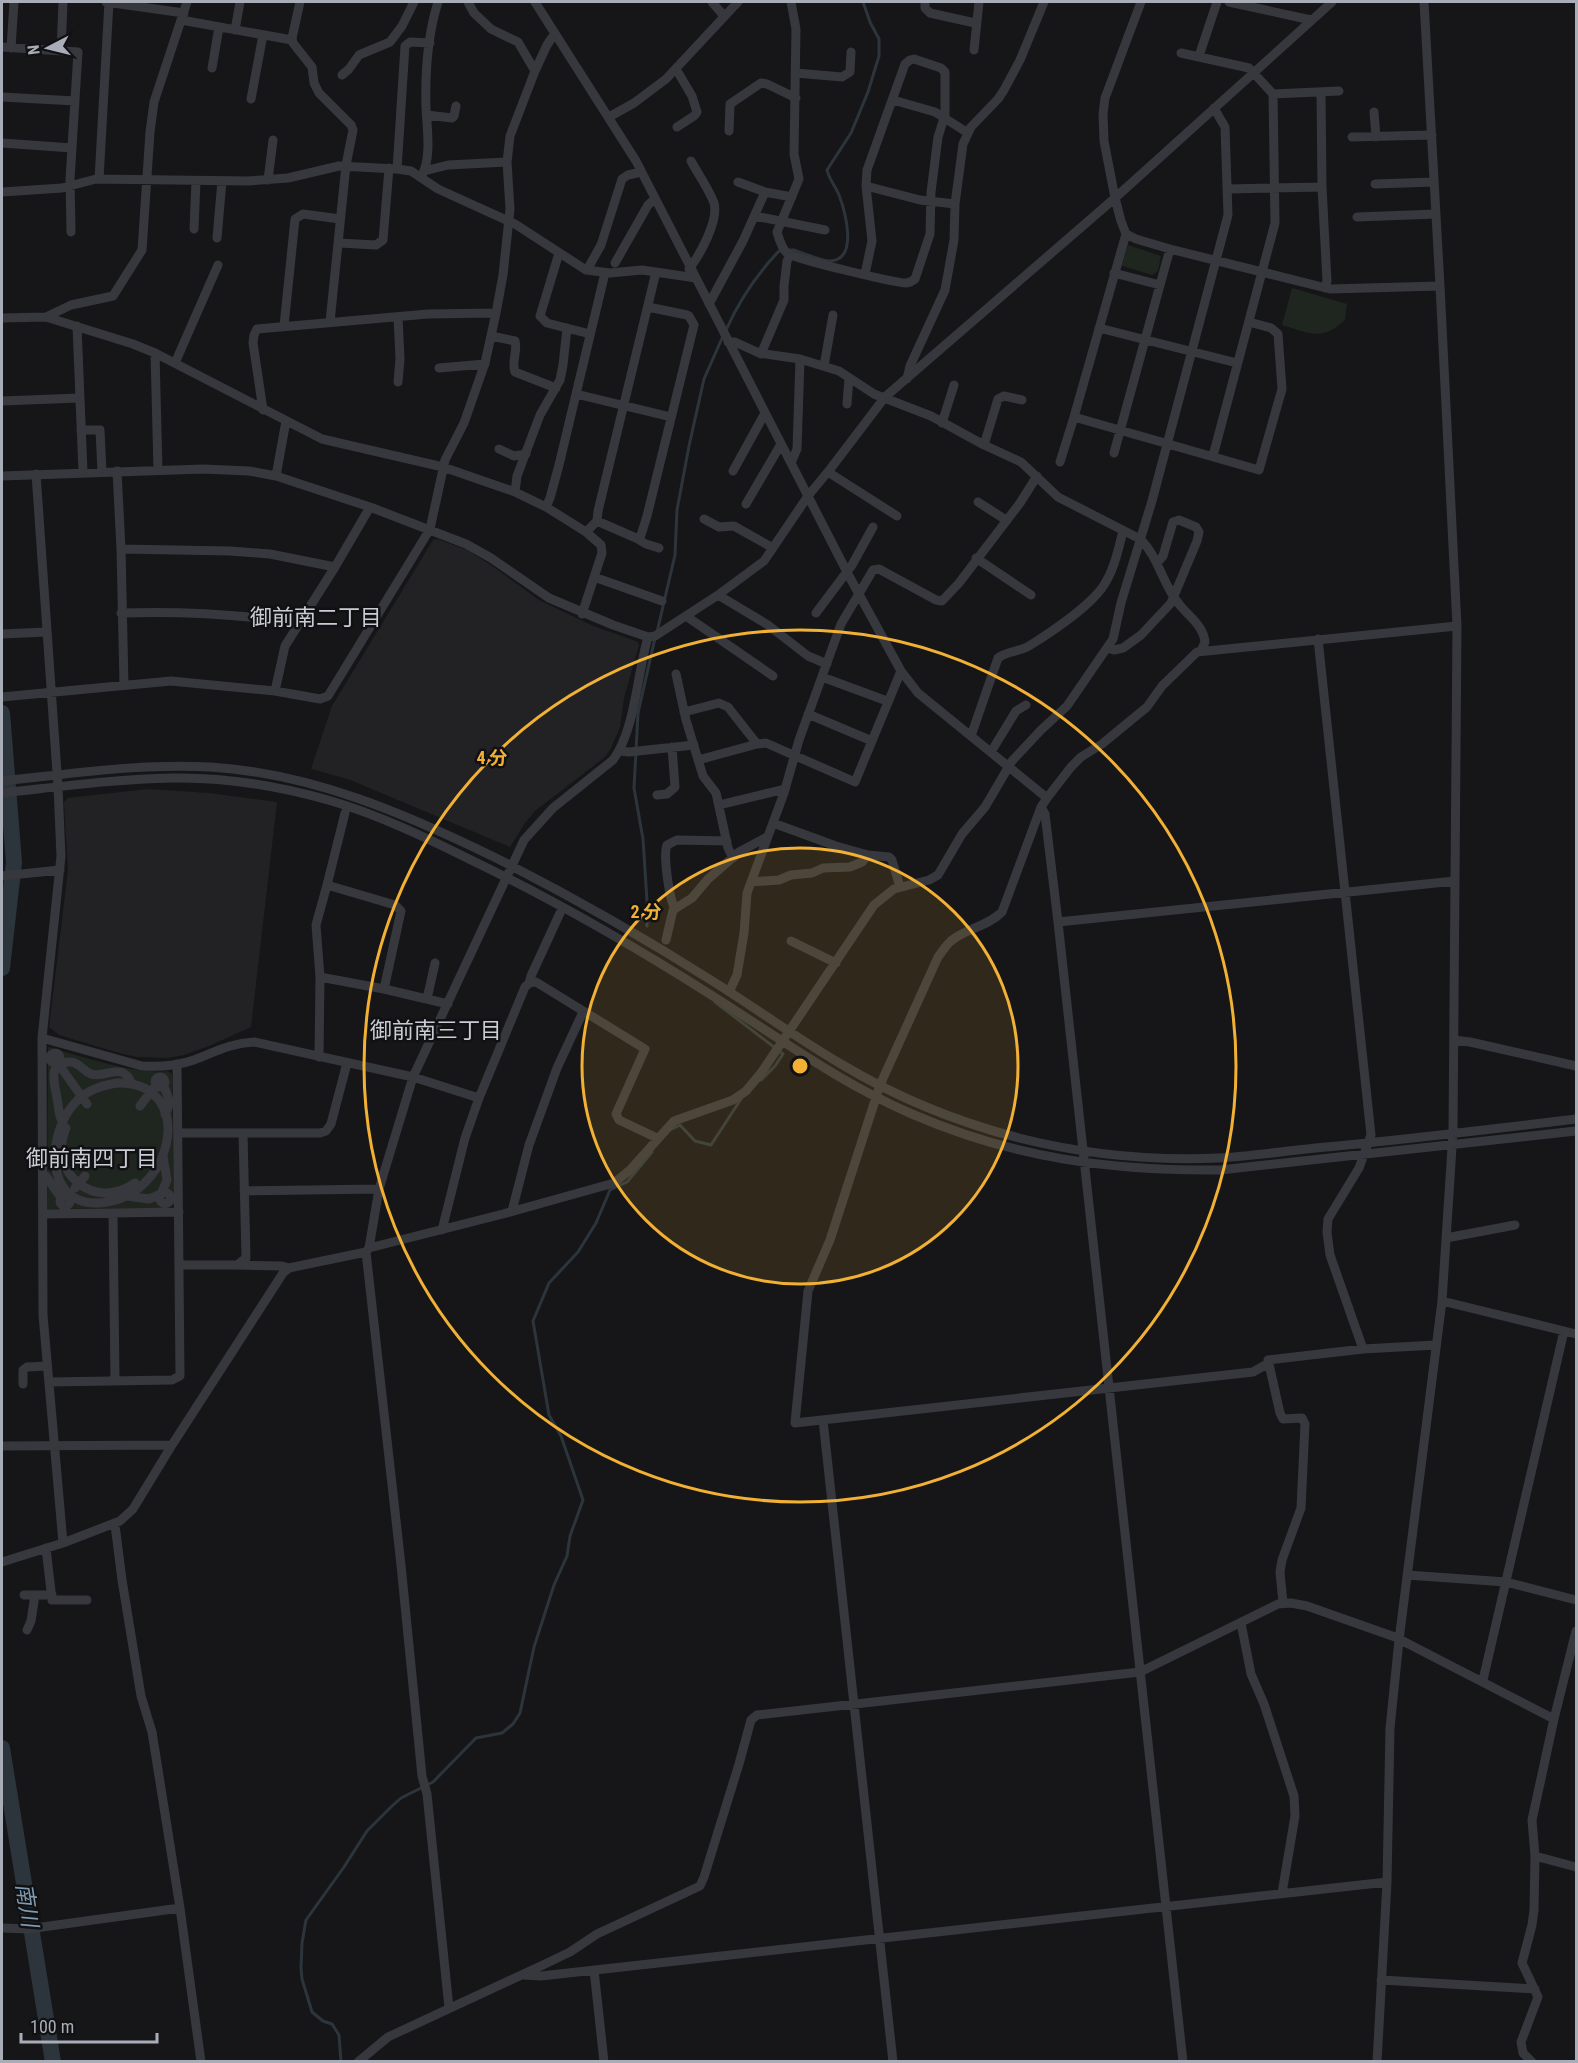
<svg xmlns="http://www.w3.org/2000/svg" width="1578" height="2063" font-family="'Roboto Condensed','Noto Sans JP',sans-serif">
<style>
.built{fill:#222225}
.park{fill:#1e261f}
.lines{fill:none;stroke-linecap:round;stroke-linejoin:round}
.stream{stroke:#2c353c;stroke-width:3}
.river{stroke:#2c353c;stroke-width:16}
.minor{stroke:#37383d;stroke-width:9}
.ring{fill:none;stroke:#f2b134;stroke-width:3}
.labels{text-anchor:middle;dominant-baseline:central;stroke-width:5;stroke-linejoin:round;paint-order:stroke}
.neighbourhood-label{font-size:22px;fill:#c9ccd4;stroke:#111113}
.water-label{font-size:22px;font-style:italic;fill:#7f9bb3;stroke:#111113}
.centre{fill:#f2b134;stroke:#111113;stroke-width:3}
.ring-label{font-size:18px;text-anchor:middle;font-weight:bold;fill:#f2b134;stroke:#111113;stroke-width:5;stroke-linejoin:round;paint-order:stroke}
</style>
<rect width="100%" height="100%" fill="#161618"/>
<path class="built" d="M437,539L467,550L491,565L539,600L591,625L638,642L639,645L624,698L620,727L611,748L605,757L535,811L525,823L510,847L348,779L311,769L332,706L433,540Z
M148,789L209,793L277,802L251,1027L209,1046L184,1055L167,1058L137,1057L123,1054L59,1035L49,1027L68,870L64,802L68,798Z"/>
<path class="park" d="M1128,245L1161,256L1158,271L1152,275L1123,266L1122,265Z
M1292,288L1347,304L1345,320C1321,342 1310,333 1282,325Z
M48,1047C81,1056 135,1075 168,1071L172,1074L174,1205L168,1208L47,1209Z"/>
<g class="lines">
<path class="stream" d="M788,250H794C802,253 823,261 830,261C859,260 845,211 839,195C836,187 829,179 827,170L851,133L868,92L879,56V39L870,22L863,2
M726,330C739,301 757,274 779,251L782,250
M657,632L675,555L677,510L689,446L704,379L723,336
M647,926V901L643,839L634,788L638,713L655,638
M715,1002L783,1054L775,1066L761,1080
M672,1129L680,1125L695,1141L711,1145L741,1099
M341,2062L339,2035L332,2024L323,2021L312,2012L302,1979L301,1968L302,1943L306,1920L344,1867L367,1831L392,1806L401,1798L433,1782L476,1738L502,1733L513,1724L520,1713L534,1647L554,1585L567,1556L570,1536L583,1500L561,1436L549,1415L533,1321L549,1283L578,1252L596,1223L610,1190L627,1182L652,1152"/>
<path class="river" d="M2,713L14,862L2,968
M2,1748L53,2062"/>
<path class="minor" d="M106,2L184,13
M300,2L292,38L293,43L312,67L314,83L319,93L351,125L353,130L346,165L330,322
M468,2L474,13L491,29L518,42L535,71
M535,2L636,161L849,576L901,671L918,693L1047,798L1041,807L1045,814L1058,922L1183,2062
M712,2L724,16
M791,2L796,29L794,154L799,179L777,232C779,239 782,249 787,253C794,259 896,283 906,283C910,283 912,281 915,279L930,234L931,192L938,137L945,115V72L941,68L914,59L910,60L905,64L867,170L866,186L872,241L865,274
M925,2V8L930,13L975,23
M1141,2L1105,98L1103,114L1104,141L1115,198L1121,221L1126,234L1136,239L1170,249L1330,289L1440,286
M1229,2L1311,20
M181,20L292,40
M235,30L240,2
M2,47L78,52L70,179L71,232
M11,48L14,2
M974,50L979,2
M61,51L63,2
M1181,53L1249,68L1273,94L1275,223L1213,456
M1199,56L1217,2
M212,68L219,27
M676,69L692,96L697,112L694,116L677,127
M796,73L842,77L850,72L851,52
M342,75L349,69L359,55L390,42L402,26L414,2
M1321,92L1322,187L1327,281L1325,288
M1273,94L1339,91
M2,97L75,101
M251,99L263,35
M893,100L935,112L968,133
M1374,112L1376,137
M427,115L452,118L454,116L456,106
M609,117L634,103L666,79L738,2
M729,131L730,104L761,83L767,84L796,98
M1352,137L1432,135
M2,143L72,148
M397,169L405,46L410,42L430,43
M424,171L448,165L507,162
M421,177C432,159 427,128 426,108C425,74 428,34 438,2
M99,179L109,2
M268,180L273,140
M738,182L765,192L792,197
M1375,184L1434,182
M866,186L920,200L955,204
M1228,189L1322,187
M2,192L62,188L96,179L248,181L288,178L339,166L397,169L411,171L438,189L515,224L586,270L610,273L642,270L696,278
M755,216L825,230
M1357,217L1436,214
M194,229L196,181
M1126,234L1074,417L1259,470L1282,389L1278,334L1271,328L1249,322
M217,238L222,181
M339,243L376,245L383,240L389,168
M559,253L540,316L547,323L590,334
M615,263L648,205L655,199
M689,269C700,255 719,220 714,203C709,189 698,174 691,161
M587,270L601,245L622,179L628,175L641,172
M1114,273L1160,285L1170,249
M709,304L743,241L765,192
M46,317L71,305L113,296L142,250L150,132L154,102L187,2
M2,318L46,317L133,344L155,353L322,439L443,467L515,492L546,507L586,532L601,545L602,553L582,614
M77,326L83,472
M284,326L295,219L303,214L340,219
M1099,328L1237,363
M491,336L515,341C518,351 511,362 515,372L556,388
M728,342H735L759,353L800,359L839,371L874,394L931,416L984,445L1021,462L1058,497L1140,539C1159,557 1162,584 1179,604C1189,617 1203,625 1205,642L1201,651
M155,353L158,470
M761,354L784,300V286L787,261L790,255
M175,363L218,265
M824,366L833,315
M439,368L485,364
M907,379L910,366L945,290L954,240L955,204L963,144L971,127L998,99L1004,90L1020,60L1044,2
M398,382L400,359L398,317
M576,394L671,417
M2,401L79,398
M847,404L849,378
M263,410L253,343L254,335L257,329L428,314L496,313
M942,423L954,385
M81,430H100L102,472
M984,445L998,399L1004,396L1022,400
M499,449L514,456L526,454
M1114,453L1160,285
M1060,462L1074,417
M791,463L797,449L800,359
M117,471L121,549L124,685
M733,471L765,413
M828,472L897,516
M36,474L58,787L61,856L42,1038L43,1315L63,1543
M2,476L203,469L249,471L276,476L370,507L466,544L491,558L549,598L613,625L648,637L655,636L718,595L764,561L808,496L831,468L885,397L1115,198L1332,2
M276,476L286,421
M515,492L517,476L540,415L560,380L563,365L567,328
M978,502L1006,520
M746,504L781,444
M546,507L550,498L559,465L605,273
M704,519L719,527L734,526L773,548
M597,521L598,511L656,272
M586,532L597,521L636,538L641,535L647,516L694,325L689,316L687,315L648,307
M636,538L646,544L659,548
M121,549L230,551L270,554L335,567
M976,558L1031,595
M594,577L662,601
M718,595L768,625L808,656L827,664
M121,613C183,611 238,614 299,623
M816,613L852,565L873,527
M686,616L773,676
M2,634L46,632
M1318,639L1371,1135L1359,1168L1328,1219L1327,1232L1330,1255L1363,1349
M1108,648L1114,650L1123,648L1141,635L1171,603L1197,541L1199,532L1196,527L1179,520L1173,522L1163,556L1157,563
M676,674L686,720L703,776L716,793L728,848L733,858
M822,677L887,701
M275,691L285,646L335,567L370,507
M2,697L171,681L275,691L320,699L328,696L430,529L445,460L464,423L485,363L496,313L503,275L510,209L507,162L510,136L535,71L547,45L555,33
M684,712L719,703L728,707L757,744
M808,714L872,741
M971,736L998,658C1006,651 1019,652 1029,646C1050,633 1087,608 1102,588C1114,571 1118,551 1123,531
M620,751L629,752L694,745
M991,752L1016,711L1026,705
M698,760L757,744L766,743L855,782L901,671
M2,781C71,774 141,763 210,767C312,773 406,814 496,858C571,896 643,937 714,982C757,1009 798,1039 841,1064C896,1097 957,1122 1019,1138C1083,1154 1152,1161 1218,1158C1254,1156 1291,1150 1327,1147C1410,1139 1493,1129 1576,1119
M2,793C58,787 115,779 172,778C224,777 278,786 328,800C377,814 427,838 473,861C554,900 632,945 708,993C775,1035 839,1083 912,1114C1013,1158 1110,1171 1220,1170L1576,1131
M657,795L667,794L675,787L672,747
M1047,798L1071,767L1081,757L1102,744L1147,707L1162,686L1197,652L1457,626
M719,805L785,789
M1041,807L1002,912C987,927 966,928 951,941C946,945 942,952 938,957L880,1085L830,1240L808,1291L795,1423L1253,1372L1267,1364
M773,823L836,846L868,855L889,857L892,860L900,887
M2,876L60,870
M751,882L779,880L791,875L812,873L823,868L850,867L862,862L868,855
M327,885L345,813
M675,909C669,898 663,855 667,845L677,840L727,841
M1058,922L1455,881
M666,940L673,910L692,898L708,879L739,852L767,837
M791,941L836,963
M320,977L384,989L448,1004
M529,983L531,976L560,913
M729,992L737,975L744,933L747,893L784,793L799,740L841,624L873,570L879,569L936,600L942,601L959,583L1020,503L1037,476
M427,999L435,963
M42,1038L142,1066C160,1067 177,1066 194,1060C215,1052 231,1043 254,1042L413,1077L479,1098
M1454,1040L1470,1042L1576,1066
M50 1058a5 5 0 1 1 10 0a5 5 0 1 1-10 0Z
M319,1057L320,977L316,925L327,885L395,905L401,911L384,989
M57,1062L87,1104
M155 1082a5 5 0 1 1 10 0a5 5 0 1 1-10 0Z
M118,1083C199,1082 174,1202 96,1203C43,1203 48,1132 74,1104C85,1091 102,1085 118,1083Z
M163,1085C168,1095 172,1104 165,1114
M140,1106L153,1089
M62,1121C58,1114 59,1106 57,1098C55,1085 46,1061 71,1062C80,1063 83,1071 91,1074C106,1079 122,1060 132,1084
M66,1128C47,1173 95,1212 135,1183
M178,1133H320L326,1131L331,1124L347,1063
M46,1176L61,1198
M75,1188L85,1176
M244,1191L379,1189
M159.5 1198a5.5 5.5 0 1 1 11 0a5.5 5.5 0 1 1-11 0Z
M127,1196L149,1199L161,1194L167,1180L163,1156
M60 1201a5 5 0 1 1 10 0a5 5 0 1 1-10 0Z
M512,1211L529,1145L557,1068L583,1012
M113,1213L115,1380
M43,1214L179,1212
M442,1230L465,1138L479,1098L525,987L529,983L536,982L645,1049L616,1114L619,1120L657,1138
M1446,1238L1515,1225
M369,1248L503,1214L614,1183L630,1170L674,1121L733,1100L746,1091L761,1073L874,905L894,889L929,880L938,875L962,834L985,807L1012,761L1041,730L1067,706L1113,639L1121,603L1152,501L1228,215L1225,127L1214,108
M366,1252L401,1565L422,1776L427,1794L449,2008
M180,1265H237L246,1258L243,1133
M237,1265L282,1266L289,1268
M1442,1301L1576,1334
M49,1382L172,1380L180,1376L177,1064
M23,1384V1370L27,1367L47,1366
M823,1420L893,2062
M2,1446L172,1445L283,1273L289,1268L366,1252L369,1248L379,1189L413,1077L524,840L553,808L613,760C635,731 637,674 648,637
M115,1525L122,1580L141,1696L152,1732L180,1908
M46,1548L52,1600H87
M2,1562L63,1543L120,1521L133,1509L172,1445
M1407,1575L1506,1582L1576,1600
M24,1595H52
M1283,1603L1280,1572L1282,1560L1301,1508L1305,1424L1302,1418L1283,1419L1280,1413L1268,1360L1363,1349L1436,1345
M1241,1623L1251,1674L1264,1704L1294,1796L1295,1816L1282,1893
M27,1630L31,1621L35,1595
M1483,1680L1564,1331
M1535,1856L1576,1867
M2,1928L28,1929L180,1908L201,2062
M594,1970L604,2062
M524,1975L541,1976L1387,1882
M1381,1980L1535,1989
M358,2062L388,2037L545,1964L570,1952L597,1934L700,1886L704,1877L739,1764L751,1720L757,1715L1140,1672L1278,1604L1291,1603L1307,1606L1395,1637L1554,1719
M1377,2062L1387,1882L1390,1728L1399,1640L1442,1301L1453,1132L1457,626L1440,286L1424,2
M1532,2062L1523,2053L1521,2042L1538,1997L1522,1963L1532,1925L1534,1910L1535,1856L1532,1820L1554,1719L1576,1631"/>
</g>
<circle cx="800" cy="1066" r="218" fill="#f2b134" fill-opacity=".12"/>
<g class="ring">
<circle cx="800" cy="1066" r="218"/>
<circle cx="800" cy="1066" r="436"/>
</g>
<g class="labels">
<g class="neighbourhood-label">
<text x="316" y="617">御前南二丁目</text>
<text x="436" y="1030">御前南三丁目</text>
<text x="92" y="1158">御前南四丁目</text>
</g>
<g class="water-label">
<text transform="translate(27 1905) rotate(81)">南川</text>
</g>
</g>
<circle cx="800" cy="1066" r="9" class="centre"/>
<g class="ring-label">
<text x="492" y="764">4 分</text>
<text x="646" y="918">2 分</text>
</g>
<rect width="1578" height="2063" fill="none" stroke="#a8adb8" stroke-width="6"/>
<g transform="translate(48 48) rotate(263)" stroke="#111113" stroke-width="4.5" paint-order="stroke">
<path d="M0-4.5L10 22L0 15L-10 22Z" fill="#a8adb8"/>
<text y="-9" font-size="16" font-weight="bold" text-anchor="middle" fill="#a8adb8">N</text>
</g>
<path d="M21 2033v9h136v-9" fill="none" stroke="#a8adb8" stroke-width="3"/>
<text x="30" y="2033" font-size="18" fill="#a8adb8" stroke="#111113" stroke-width="4.5" paint-order="stroke">100 m</text>
</svg>
